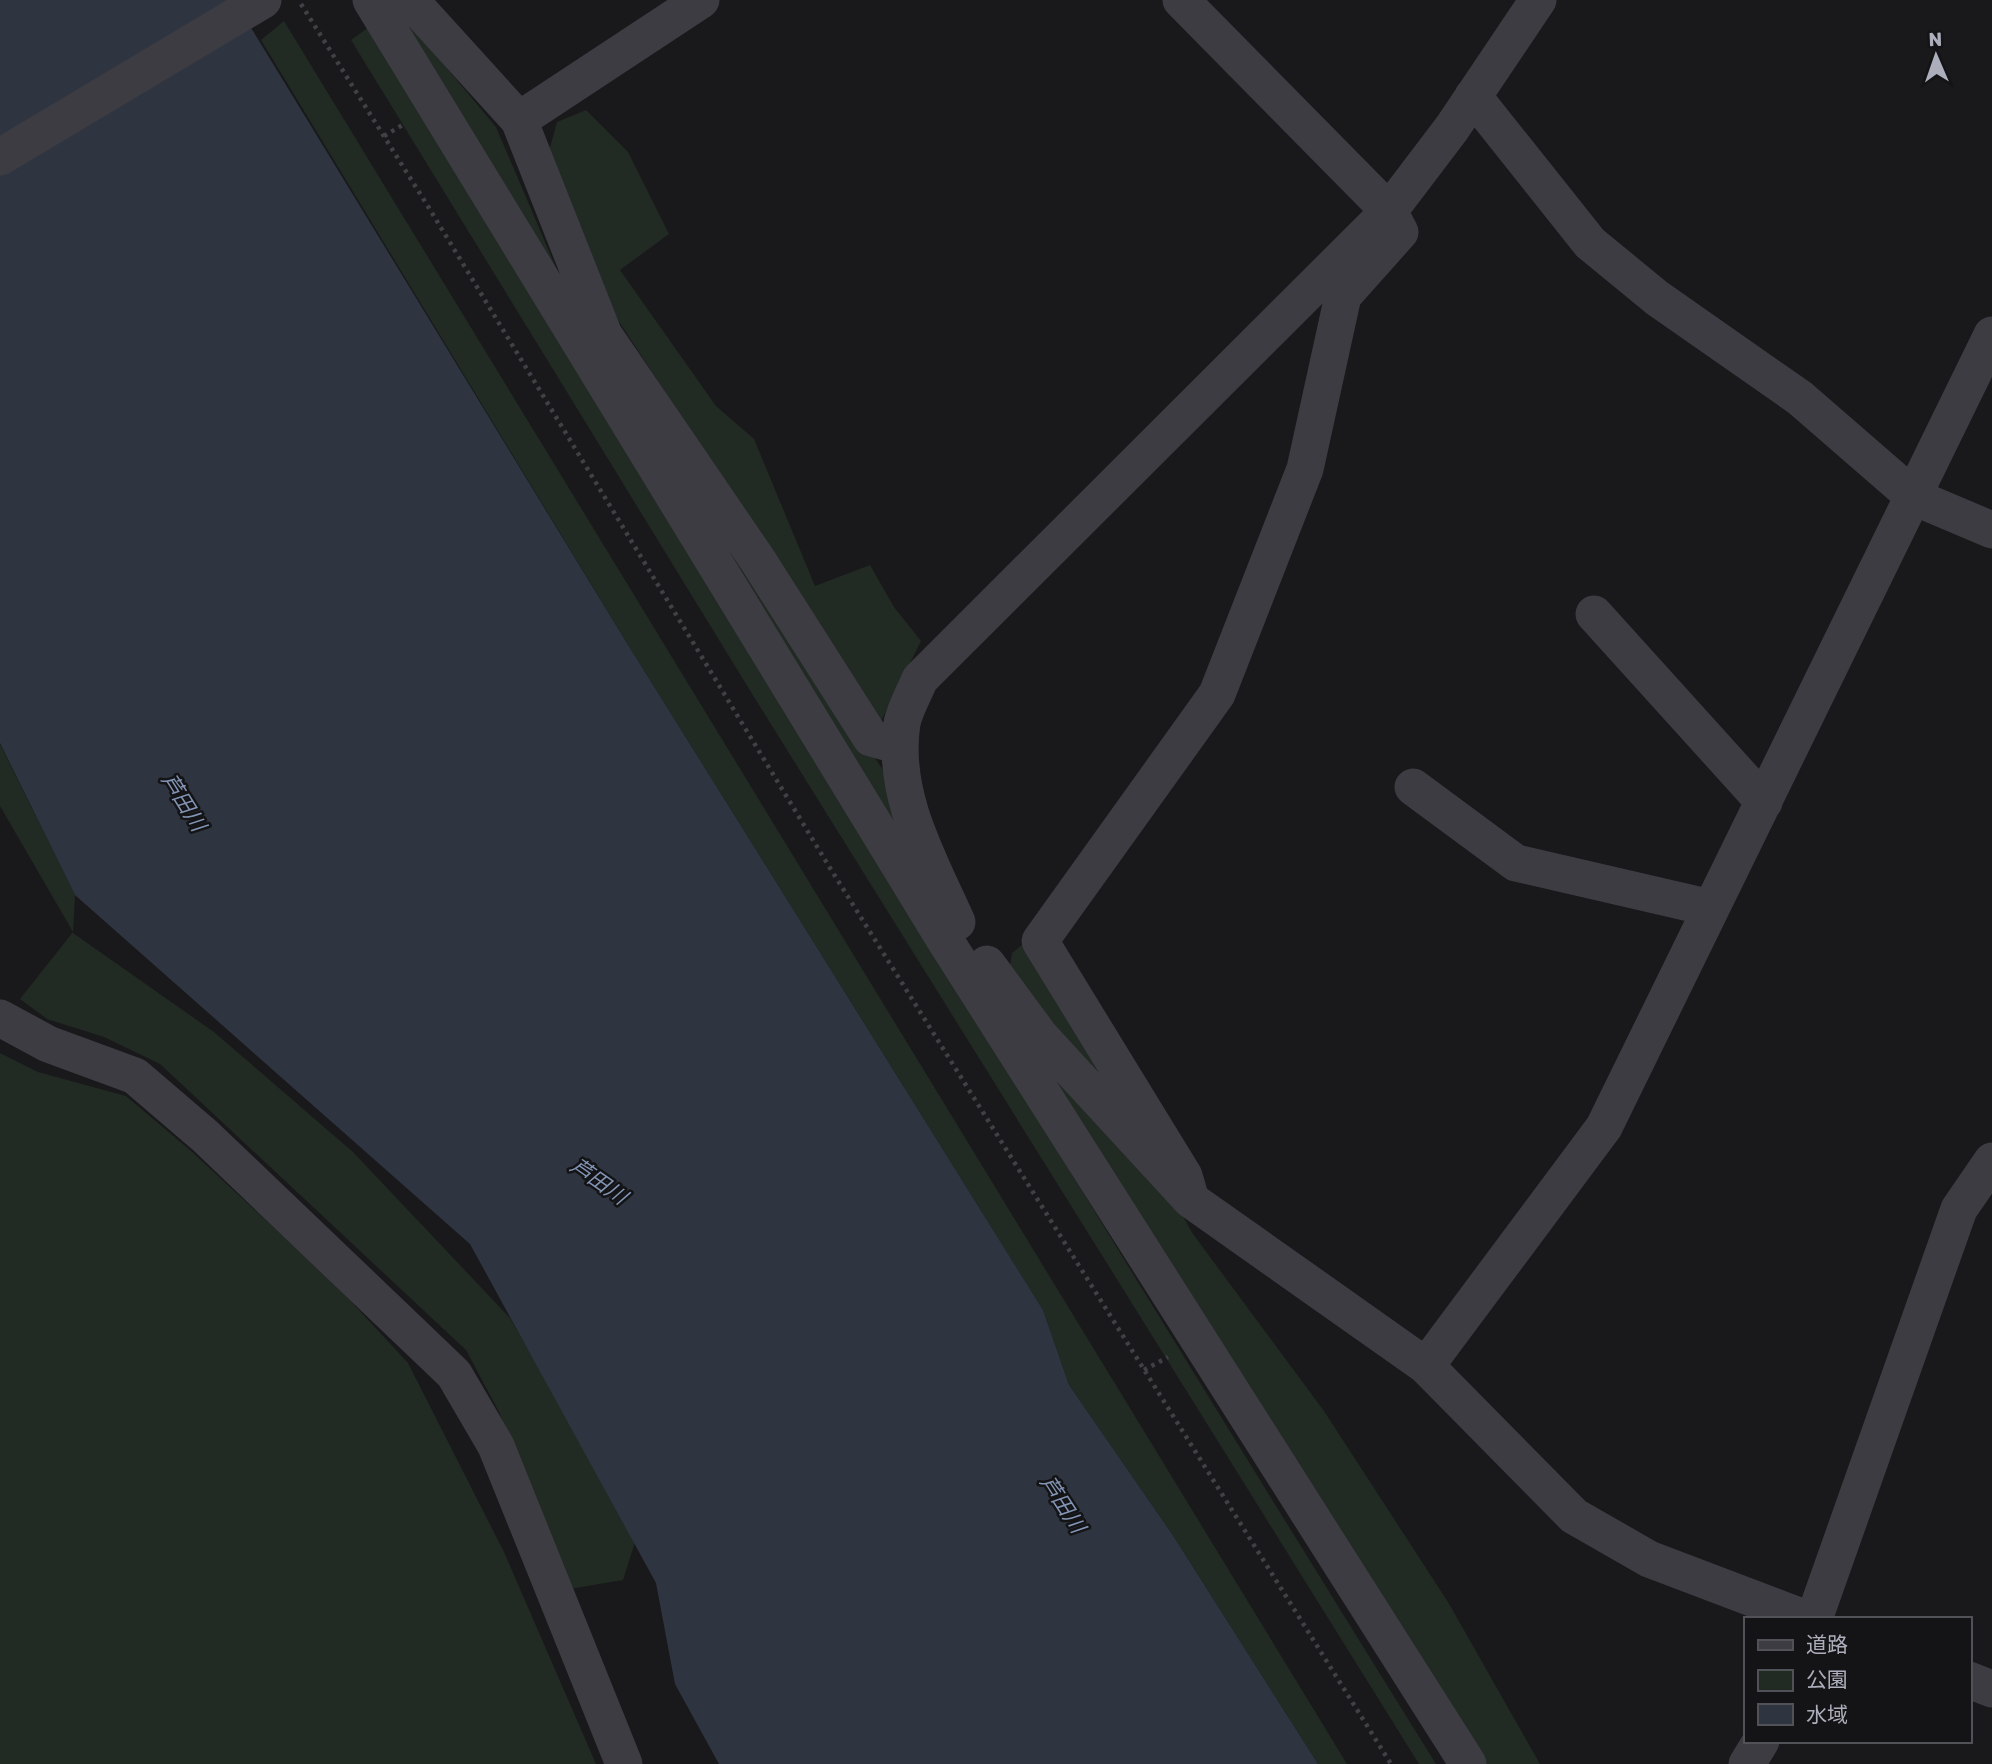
<svg xmlns="http://www.w3.org/2000/svg" width="1992" height="1764" font-family="Rubik,'Noto Sans JP',sans-serif">
<style>
.green{fill:#212a23}
.water{fill:#2f3540}
.lines{fill:none;stroke-linecap:round;stroke-linejoin:round}
.path{stroke:#404147;stroke-width:4.5;stroke-dasharray:3.5 5;stroke-linecap:butt}
.minor{stroke:#3c3c42;stroke-width:37}
.labels{text-anchor:middle;dominant-baseline:central;stroke-width:5;stroke-linejoin:round;paint-order:stroke}
.water-label{font-size:21px;font-style:italic;fill:#8395b5;stroke:#141416}
</style>
<rect width="100%" height="100%" fill="#19191b"/>
<path class="green" d="M395,6L496,127L569,298Z
M284,21L1347,1764H1318L1172,1534L1069,1385L1043,1310L625,640L261,40Z
M369,27C725,606 1077,1187 1436,1764H1419L754,697L351,40Z
M586,110L628,152L669,234L620,270L716,406L754,439L815,586L870,565L894,607L921,641L881,721L612,311L549,151L557,122Z
M632,404L892,783L931,886Z
M0,744L75,895L73,933L214,1032L353,1152L510,1318L637,1536L623,1580L570,1589L499,1412L466,1350L160,1064L104,1037L47,1019L20,999L73,932L0,806Z
M1027,941L1193,1234L1324,1411L1448,1602L1540,1764H1482L1003,1012L1012,953Z
M0,1053L38,1072L126,1096L190,1150L335,1284L408,1363L504,1552L596,1764H0Z"/>
<path class="water" d="M0,0H234L625,640L1043,1310L1069,1385L1172,1534L1318,1764H719L675,1684L656,1583L470,1244L75,895L0,743Z"/>
<g class="lines">
<path class="path" d="M301,4L429,208L830,868L1391,1764
M384,136L404,124
M1144,1370L1168,1357"/>
<path class="minor" d="M371,0L943,937L1468,1764
M410,0L519,120L604,335L757,559L871,738L900,746
M1181,0L1389,211L1400,232L1343,296L1305,469L1217,694L1040,941L1184,1176L1191,1200
M1473,96L1590,243L1657,298L1800,398L1914,497L1992,530
M519,120L701,0
M0,157L263,0
M1594,614L1764,802
M1413,787L1516,863L1711,908
M957,922C929,859 891,795 902,723C905,709 914,693 920,679L1389,211L1452,128L1538,0
M987,964L1040,1036L1191,1200L1426,1366L1574,1516L1649,1559L1807,1619
M0,1018L48,1044L135,1076L205,1136L454,1374L496,1446L624,1764
M1426,1366L1604,1127L1992,335
M1814,1619L1959,1209L1992,1161
M1969,1680L1992,1689
M1747,1764L1761,1741"/>
</g>
<g class="labels">
<g class="water-label">
<text transform="translate(184 802) rotate(58)">芦田川</text>
<text transform="translate(599 1181) rotate(35)">芦田川</text>
<text transform="translate(1063 1504) rotate(57)">芦田川</text>
</g>
</g>
<rect x="1744" y="1617" width="228" height="126" fill="#141416" stroke="#515258" stroke-width="2"/>
<rect x="1758" y="1640" width="35" height="10" fill="#3c3c42" stroke="#515258" stroke-width="2"/>
<text x="1806" y="1652" font-size="21" fill="#acaebb">道路</text>
<rect x="1758" y="1670" width="35" height="21" fill="#212a23" stroke="#515258" stroke-width="2"/>
<text x="1806" y="1687" font-size="21" fill="#acaebb">公園</text>
<rect x="1758" y="1704" width="35" height="21" fill="#2f3540" stroke="#515258" stroke-width="2"/>
<text x="1806" y="1722" font-size="21" fill="#acaebb">水域</text>
<g transform="translate(1936 56) rotate(358)" stroke="#141416" stroke-width="5" paint-order="stroke">
<path d="M0-5L12 26L0 18L-12 26Z" fill="#acaebb"/>
<text y="-10" font-size="19" font-weight="bold" text-anchor="middle" fill="#acaebb">N</text>
</g>
</svg>
